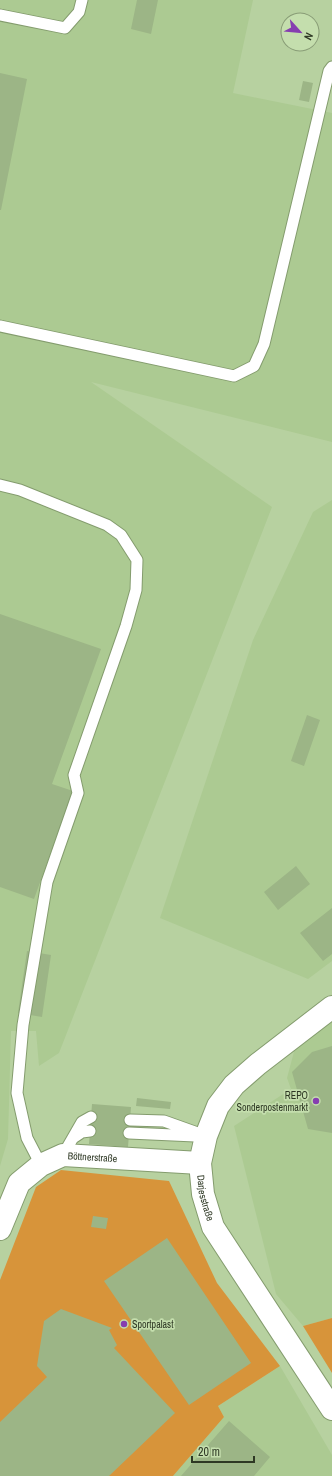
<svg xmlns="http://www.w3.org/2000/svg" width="332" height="1476" font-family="'Archivo Narrow',sans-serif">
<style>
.built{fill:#acca92}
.green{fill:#d7943a}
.building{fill:#9cb586}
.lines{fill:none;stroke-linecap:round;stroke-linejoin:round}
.lane-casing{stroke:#849c6e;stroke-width:13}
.street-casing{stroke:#849c6e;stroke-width:24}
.lane{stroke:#fff;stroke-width:11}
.street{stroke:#fff;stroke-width:22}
.poi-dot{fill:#863eb0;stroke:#c4dead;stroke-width:1.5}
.labels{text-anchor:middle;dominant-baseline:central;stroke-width:3.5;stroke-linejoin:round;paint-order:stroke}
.poi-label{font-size:10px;fill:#2e3824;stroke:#c4dead;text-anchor:end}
.street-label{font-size:10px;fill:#2e3824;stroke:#c4dead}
</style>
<rect width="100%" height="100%" fill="#b7d1a0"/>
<path class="built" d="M0,0H253L233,93L332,113V442L91,382L272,507L59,1053L39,1066L36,1031H11L8,1139L0,1166Z
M332,500V961L308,979L160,918L253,640L313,512Z
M332,1020V1318L303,1326L276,1294L234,1126L291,1089L287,1078L295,1048Z
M280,1366L332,1455V1476H173L224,1417L218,1406Z"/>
<path class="green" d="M61,1170L169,1181L217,1283L280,1366L218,1406L224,1417L173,1476H0V1280L36,1187Z
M332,1318V1373L303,1326Z"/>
<path class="building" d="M137,0H158L151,34L131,29Z
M0,73L27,79L1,210H0Z
M303,81L313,83L309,102L299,100Z
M0,614L101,649L52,784L73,791L34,899L0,887Z
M307,715L320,720L304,766L291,761Z
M296,866L310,884L278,910L264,892Z
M332,908V954L323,961L300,933Z
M27,951L51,955L42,1017L18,1013Z
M332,1046V1133L308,1129L292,1072L312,1052Z
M137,1098L171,1102L170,1109L136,1106Z
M92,1104L131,1107L128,1147L89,1144Z
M93,1216L108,1218L106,1229L91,1227Z
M167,1238L251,1363L189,1405L104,1281Z
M61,1309L112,1328L109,1330L117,1345L114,1348L175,1413L109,1476H0V1422L47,1377L37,1366L44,1321Z
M229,1421L270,1457L254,1476H181Z"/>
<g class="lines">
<g class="lane-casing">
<path id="lane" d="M0,15L65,28L79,12L82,0
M0,326L234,376L254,366L264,344L329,71L332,67
M0,485L20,490L107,525L121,535L137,560L136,590L126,626L74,775L78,793L47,882L23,1025L17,1093L27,1138L41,1165
M130,1120L164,1121L206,1136
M129,1133L195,1136
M73,1138L82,1132L90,1131
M63,1155L82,1122L91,1117"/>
</g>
<g class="street-casing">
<g id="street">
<path id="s1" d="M332,1007L258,1064L234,1085L218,1106L206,1136L200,1163L203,1194L213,1227L332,1409"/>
<path id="s2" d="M0,1229L19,1183L41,1165L63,1155L200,1163"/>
</g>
</g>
<use href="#lane" class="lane"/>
<use href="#street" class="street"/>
</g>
<g class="poi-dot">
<circle cx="316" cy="1101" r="4"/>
<circle cx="124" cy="1324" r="4"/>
</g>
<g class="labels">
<g class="poi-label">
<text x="308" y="1095">REPO<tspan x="308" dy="12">Sonderpostenmarkt</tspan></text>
<text x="132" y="1324" text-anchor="start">Sportpalast</text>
</g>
<g class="street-label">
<text stroke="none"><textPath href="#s2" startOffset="132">Böttnerstraße</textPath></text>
<text stroke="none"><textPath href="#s1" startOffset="247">Darjesstraße</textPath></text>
</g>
</g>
<g transform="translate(300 32) rotate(117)"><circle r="19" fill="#c4dead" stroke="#889c76"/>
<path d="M0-3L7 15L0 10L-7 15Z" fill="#863eb0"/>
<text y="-6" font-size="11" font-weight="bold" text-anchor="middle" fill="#2e3824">N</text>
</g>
<path d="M192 1456v6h62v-6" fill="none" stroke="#2e3824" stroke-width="2"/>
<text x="198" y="1456" font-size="12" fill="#2e3824" stroke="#c4dead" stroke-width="3" paint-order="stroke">20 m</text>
</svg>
